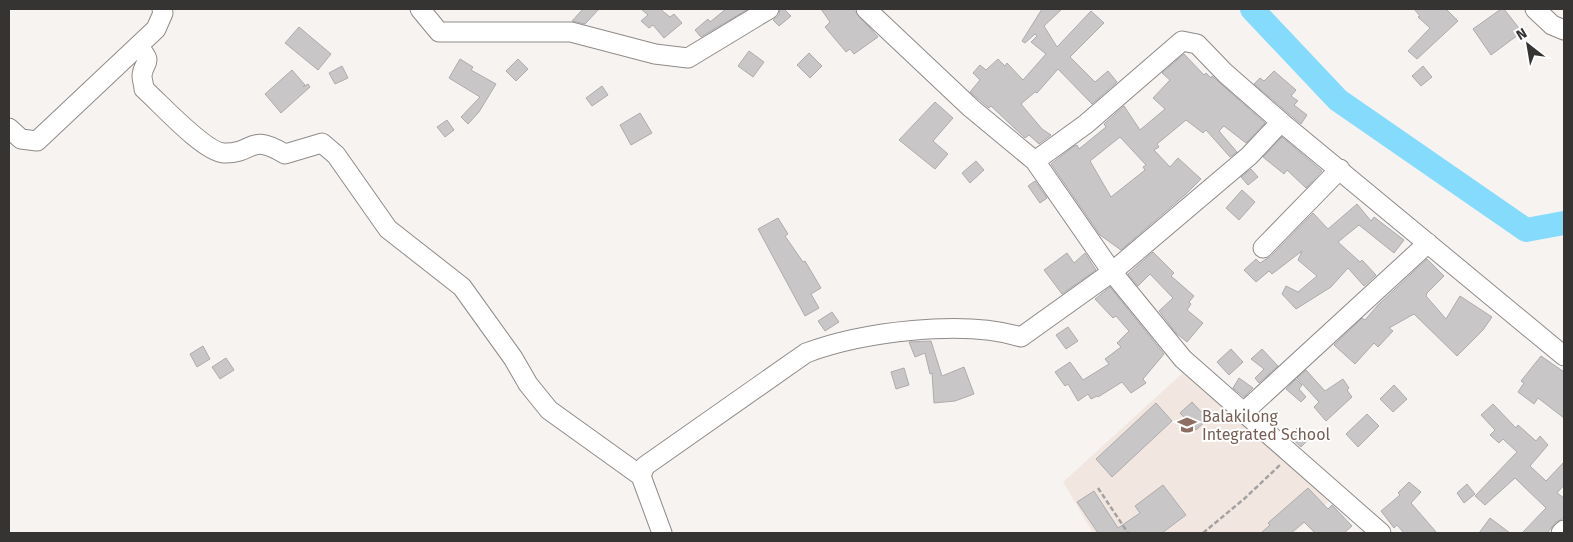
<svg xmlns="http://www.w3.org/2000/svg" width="1573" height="542" font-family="'Fira Sans',sans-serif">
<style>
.built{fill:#f1e7e0}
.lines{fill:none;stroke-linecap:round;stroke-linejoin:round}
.river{stroke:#84dbfc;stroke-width:24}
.building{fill:#c9c6c8;stroke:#aeabae;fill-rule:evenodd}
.minor-casing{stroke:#8e8b89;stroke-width:21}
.path{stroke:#a4a1a0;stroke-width:2.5;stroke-dasharray:5 2.5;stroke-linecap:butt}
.minor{stroke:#fff;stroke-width:19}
.labels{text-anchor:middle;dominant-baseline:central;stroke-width:4;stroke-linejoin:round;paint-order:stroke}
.education-label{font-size:16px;fill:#785e54;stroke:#fff;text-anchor:start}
</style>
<rect width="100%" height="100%" fill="#f7f3f1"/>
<path class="built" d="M1187,369L1330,500L1294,533H1093L1063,482Z"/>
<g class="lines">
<path class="river" d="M1252,9L1338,100L1526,230L1564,223"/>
</g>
<path class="building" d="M583,9H599L585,24L572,21Z
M641,9H660L670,17L674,14L682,23L664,38L653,25L649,28L641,21L648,15Z
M726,9H748L701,37L695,30L708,19L710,22Z
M780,9H784L791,16L779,26L773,20L779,15Z
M821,9H853L878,37L854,54L850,49L846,52L825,27L830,22Z
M1042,9H1062L1044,26L1057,47L1091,11L1104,23L1070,57L1095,82L1108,71L1117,82L1092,104L1058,69L1037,93L1035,92L1021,104L1042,129L1051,135L1039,144L1029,135L1025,138L991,106L989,108L970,92L980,80L973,73L980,65L986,70L998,59L1005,66L1007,63L1023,80L1046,54L1031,42L1037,36L1035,34L1025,43L1022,41Z
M1414,9H1446L1458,21L1417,59L1408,51L1430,28L1418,17L1420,16Z
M1501,9H1504L1522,32L1491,55L1473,29Z
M299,27L331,54L318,70L285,43Z
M749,51L764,62L753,77L738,66Z
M809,53L822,66L810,78L797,65Z
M1184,54L1204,75L1206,73L1211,78L1212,76L1265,123L1246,143L1224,126L1219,131L1237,152L1230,157L1206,130L1203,133L1186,120L1157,144L1159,147L1154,150L1170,167L1178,158L1201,179L1186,194L1121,250L1100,235L1051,164L1074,146L1077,145L1079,149L1106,127L1104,124L1124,106L1140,130L1165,109L1153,98L1170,80L1162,73ZM1120,137L1146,165L1143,167L1145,170L1111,197L1090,161Z
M460,59L473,67L471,70L496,84L479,112L468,124L461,117L480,97L449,78Z
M518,59L528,69L516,81L506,71Z
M342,66L348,78L335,84L329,73Z
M1423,66L1432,77L1421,86L1412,76Z
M292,70L305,85L303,87L308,84L310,87L281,113L265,94Z
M1274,71L1296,90L1291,96L1298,101L1294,105L1307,115L1301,124L1254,84L1260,78L1264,81Z
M602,86L608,95L592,106L586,98Z
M935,102L953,118L933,141L948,154L935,169L899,140Z
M640,113L652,133L631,145L620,125Z
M447,120L454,130L445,137L437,127Z
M1282,137L1322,171L1306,188L1287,170L1284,174L1263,157Z
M976,161L984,170L970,183L962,173Z
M1251,169L1258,177L1248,185L1241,177Z
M1035,181L1047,198L1040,203L1028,186Z
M1242,190L1255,202L1239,220L1226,208Z
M1357,204L1371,221L1374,217L1404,240L1394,253L1359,225L1338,242L1360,262L1362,260L1376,275L1364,286L1348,268L1331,287L1296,309L1282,294L1286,286L1298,292L1317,276L1298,260L1302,251L1272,274L1269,271L1256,282L1244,270L1256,259L1260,263L1271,256L1313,213L1328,229Z
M778,218L788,234L785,236L803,262L805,261L821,288L811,294L819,308L805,316L758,229Z
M1153,252L1174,273L1171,276L1194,296L1189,302L1191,304L1187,310L1203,323L1187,342L1176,333L1159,311L1173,298L1150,274L1138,286L1128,274Z
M1067,253L1074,263L1085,253L1096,270L1062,294L1044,270Z
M1427,259L1444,276L1427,293L1426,296L1446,319L1460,296L1492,317L1483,330L1457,356L1414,314L1389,328L1393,331L1378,347L1374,343L1355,364L1334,345L1362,318L1365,320L1378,305Z
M1110,287L1164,354L1143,379L1146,383L1131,393L1122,382L1098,397L1097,396L1091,399L1088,394L1078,401L1068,384L1065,386L1055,372L1070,362L1083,380L1109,364L1105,359L1121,347L1117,343L1129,331L1116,316L1113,318L1095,299Z
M832,312L839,322L825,331L818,321Z
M1068,327L1078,341L1066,349L1056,335Z
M931,341L942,376L964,367L974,394L955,401L934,403L932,373L930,374L925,353L915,357L909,342Z
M203,346L210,359L197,367L190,354Z
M1231,349L1243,362L1229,375L1217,362Z
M1262,349L1278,366L1259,383L1255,378L1264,369L1251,359Z
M1541,356L1564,372V418L1538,398L1534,404L1518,392L1524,383L1521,381Z
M226,358L234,370L220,379L212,367Z
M904,368L909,385L896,389L891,372Z
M1306,370L1325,391L1343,379L1349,388L1347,390L1352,397L1326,421L1314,407L1319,402L1297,378Z
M1239,378L1253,388L1244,397L1233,388Z
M1296,379L1302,385L1299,389L1306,397L1301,402L1286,389Z
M1394,385L1407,399L1393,412L1380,399Z
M1192,402L1208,419L1196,430L1180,413Z
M1156,403L1172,421L1112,477L1096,459Z
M1493,404L1516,428L1518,425L1536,441L1540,436L1548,445L1530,466L1546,481L1564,462V485L1557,493L1564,498V518L1556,522L1547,533H1522L1546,508L1515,478L1485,505L1475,496L1517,452L1503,439L1499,443L1490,435L1495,430L1481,415Z
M1367,414L1379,426L1358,447L1346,434Z
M1298,427L1310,438L1301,447L1289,436Z
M1409,482L1421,492L1411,503L1437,533H1404L1397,525L1394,528L1381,511L1400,495L1398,493Z
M1467,484L1475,494L1464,503L1457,493Z
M1163,485L1186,515L1162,533H1098L1077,502L1094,491L1118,528L1140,513L1135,506Z
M1308,488L1328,509L1332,505L1352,526L1344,533H1315L1304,522L1291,533H1261L1270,525L1268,523Z
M1490,518L1510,533H1479Z"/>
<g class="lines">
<g class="minor-casing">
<path id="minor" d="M420,9L439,32H571L655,54L688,58L769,9
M866,9L971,108L1035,161L1112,272L1183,359L1381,533
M1535,9L1552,25L1564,30
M138,46C155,65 143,60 142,76C142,80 144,85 144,89C161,104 204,152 224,153C255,154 248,132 285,154L322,143L336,155L388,229L462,287L513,358L528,384L549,410L641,476
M9,128L21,139L37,141L156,29L163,13L162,9
M1035,161L1086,124L1182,41L1197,44L1225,73L1281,122L1564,356
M1263,248L1340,169
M1244,412L1428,243
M662,533L641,476L645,466L806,353C862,332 963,319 1021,337L1112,272L1249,156L1281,122
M1561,533L1564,530"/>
</g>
<path class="path" d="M1098,488L1128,533
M1203,533L1244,499L1280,465"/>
<use href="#minor" class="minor"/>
</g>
<defs>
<g id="school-bare" transform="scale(1.5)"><path d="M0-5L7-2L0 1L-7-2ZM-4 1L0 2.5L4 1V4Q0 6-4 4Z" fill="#8d6e63" stroke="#fff" stroke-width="2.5" paint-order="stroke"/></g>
</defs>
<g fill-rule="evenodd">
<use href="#school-bare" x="1187" y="425"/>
</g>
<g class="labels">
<g class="education-label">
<text x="1202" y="416">Balakilong<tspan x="1202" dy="18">Integrated School</tspan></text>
</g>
</g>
<rect width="1573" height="542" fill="none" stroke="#353433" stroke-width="20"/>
<g transform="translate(1528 45) rotate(329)" stroke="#ffffff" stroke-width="4" paint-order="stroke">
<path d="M0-4L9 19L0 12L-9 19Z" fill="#353433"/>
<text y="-8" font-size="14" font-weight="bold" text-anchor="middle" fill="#353433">N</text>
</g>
</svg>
